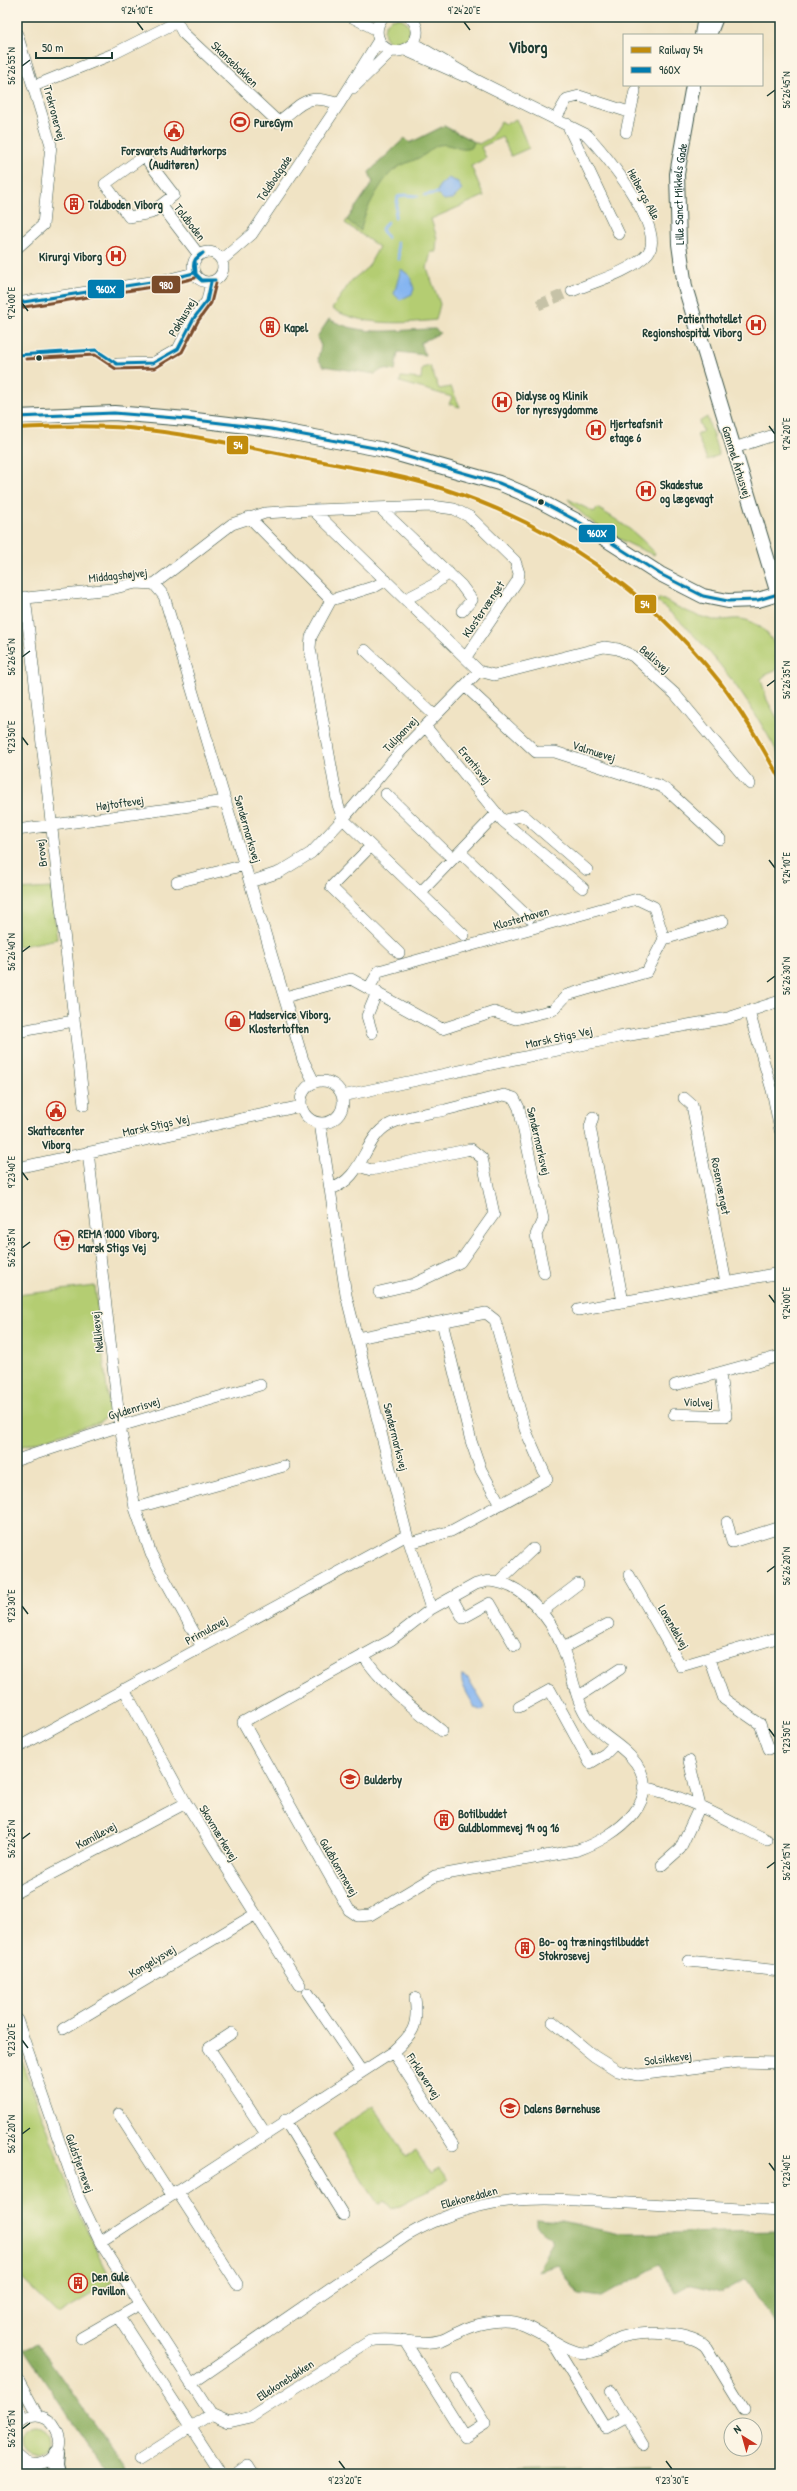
<svg xmlns="http://www.w3.org/2000/svg" width="797" height="2491" font-family="'Patrick Hand',sans-serif">
<style>
.green{fill:#b4cd72;stroke:#6a8553}
.forest{fill:#8fb064;stroke:#57764c}
.water{fill:#85b5f1;stroke:#527992}
.lines{fill:none;stroke-linecap:round;stroke-linejoin:round}
.stream{stroke:#85b5f1;stroke-width:3}
.minor-tunnel{stroke:#c6c2a7;stroke-width:11;stroke-dasharray:11 5.5;stroke-linecap:butt}
.minor-casing{stroke:#3e564a;stroke-width:12}
.major-casing{stroke:#3e564a;stroke-width:16}
.minor{stroke:#fff;stroke-width:11}
.major{stroke:#fff;stroke-width:14}
.bus-1-casing{stroke:#fcf5e5;stroke-width:6}
.bus-2-casing{stroke:#fcf5e5;stroke-width:6}
.bus-1{stroke:#007cb0;stroke-width:3}
.bus-2{stroke:#7a4b2a;stroke-width:3}
.rail-1-casing{stroke:#fcf5e5;stroke-width:7}
.rail-1{stroke:#c18c0d;stroke-width:4}
.ticks{fill:none;stroke:#1f3d34;stroke-width:1.5}
.bus-dot{fill:#1f3d34;stroke:#fcf5e5;stroke-width:1.5}
.labels{text-anchor:middle;dominant-baseline:central;stroke-width:3;stroke-linejoin:round;paint-order:stroke}
.street-label{font-size:12px;fill:#1f3d34;stroke:#fcf5e5}
.poi-label{font-size:12px;font-weight:bold;fill:#1f3d34;stroke:#fcf5e5;text-anchor:start}
.district-label{font-size:16px;font-weight:bold;fill:#1f3d34;stroke:#fcf5e5}
.line-badge{stroke:#fcf5e5;stroke-width:1.5}
.badge-label{font-size:11px;text-anchor:middle;font-weight:bold;fill:#fff}
.neatline{fill:none;stroke:#1f3d34;stroke-width:1.5}
.ticks-label{font-size:10px;text-anchor:middle;fill:#1f3d34}
</style>
<rect width="100%" height="100%" fill="#fcf5e5"/>
<filter id="ink" filterUnits="userSpaceOnUse"><feTurbulence type="fractalNoise" baseFrequency=".025" numOctaves="2"/><feDisplacementMap in="SourceGraphic" scale="8" xChannelSelector="R" yChannelSelector="G"/><feConvolveMatrix kernelMatrix="1 2 1 2 8 2 1 2 1" color-interpolation-filters="sRGB"/></filter>
<filter id="wash" filterUnits="userSpaceOnUse"><feTurbulence type="fractalNoise" baseFrequency=".012" numOctaves="4" result="noise"/><feDisplacementMap in="SourceGraphic" scale="16" xChannelSelector="R" yChannelSelector="G"/><feGaussianBlur stdDeviation="0.9" result="paint"/><feColorMatrix in="noise" values="0 0 0 0 0 0 0 0 0 0 0 0 0 0 0 0 0 1.4 0 .05"/><feComposite in="paint" operator="in"/></filter>
<g filter="url(#wash)">
<rect width="100%" height="100%" fill="#f0e3c4"/>
<path class="green" d="M384 31a13 13 0 1 1 26 0a13 13 0 1 1-26 0Z
M516,119L529,148L511,156L502,137L481,147L486,158L471,166L484,196L431,219L437,238L436,252H431L427,268L440,304L436,320C402,324 363,326 332,309L351,281L368,267L379,247L345,223L373,182L369,172L405,138L410,143L444,126L479,144L490,138L501,121L506,124Z
M430,366L439,389L451,387L460,407L449,404L452,397L400,382L401,377L421,379L422,368Z
M707,417L719,455L707,460L697,435L703,431L699,422Z
M568,499L594,512L597,508C620,521 638,534 655,553L654,555C625,543 587,524 568,499Z
M660,598C677,607 694,616 714,620C723,621 732,618 741,619C764,622 780,645 780,668L768,673L761,679L767,700L780,723V757C747,696 711,646 657,601Z
M51,888L57,939L17,947V890Z
M95,1286L109,1408L107,1416L100,1422L17,1448V1295Z
M17,2046L72,2198L112,2282L58,2314L17,2274Z
M373,2106L406,2157L416,2151L430,2173L439,2168L448,2180L392,2209L384,2200L378,2204L332,2133Z
M22 2441a14 14 0 1 1 28 0a14 14 0 1 1-28 0Z"/>
<path class="forest" d="M444,126L474,142L472,147C461,154 451,142 439,145C434,146 429,152 424,155C415,161 403,163 394,170C382,179 361,216 361,231L347,220L373,182L369,172L405,138L410,143Z
M329,319C364,338 397,329 435,329L440,333L420,343L425,355L398,352L395,371L383,369L375,374L323,366L318,359L321,346L317,337Z
M536,2219L561,2221L619,2234L780,2231V2331L751,2285L746,2279L721,2293L688,2285L675,2292L659,2265L602,2297L579,2294L558,2265L538,2271L552,2243L550,2237L536,2226Z
M37,2343L129,2474H107L24,2349Z
M648,2468L647,2474H481L499,2471Z"/>
<path class="water" d="M448,178L458,182L462,190L453,199L444,200L437,193L439,186Z
M401,269L410,276L414,289L412,294L400,300L394,294Z
M462,1675L468,1678L485,1707L482,1711L475,1708C471,1699 459,1683 462,1675Z"/>
<g class="lines">
<path class="stream" d="M425,195L437,193
M395,217L398,197L404,195L418,196
M387,222L382,229L387,238
M397,243L399,259"/>
</g>
</g>
<g filter="url(#ink)">
<g class="lines">
<path class="minor-tunnel" d="M538,305L572,291"/>
<g class="minor-casing">
<path id="minor" d="M352,17L377,30
M383,17C378,23 376,30 378,37C387,68 435,42 410,17
M177,22L183,33L278,122C305,102 305,93 339,104
M17,34L51,145L43,225L17,248
M413,43L476,80L587,135C604,152 667,230 648,253C633,271 594,282 572,291
M405,50L464,76
M34,86L113,54L177,22L176,17
M353,88L391,51
M556,118L567,99L579,96L629,112
M567,124L619,234
M626,132L635,91
M161,205L151,213L129,217L105,184L144,156L174,195L161,205L199,255
M193 267a15 15 0 1 1 30 0a15 15 0 1 1-30 0Z
M222,260L252,234L339,104L379,40
M17,303L170,279L194,273
M117,364L153,363L178,349L194,318L207,301L211,282
M734,448L780,433
M380,508L461,585L472,600L462,611
M313,510L432,506L454,509L470,517L515,561L519,573L518,580L466,657
M249,517L331,600L311,637L310,648L338,805L343,819L464,935
M154,584L164,596L303,1060L314,1082
M25,597L84,1105
M17,599L111,589L136,583L154,584L232,524L265,513L313,510L479,671
M406,599L433,585L449,573
M331,600L376,586L386,580
M365,650L435,716
M479,671L494,675L604,647L618,649L633,656L675,694L750,784
M465,686L536,752H555L660,786L668,791L720,839
M425,726L503,821L583,888
M386,794L453,859
M503,821L523,815L587,870
M17,830L226,801
M371,846L331,887L399,953
M460,852L529,918
M177,882L245,865
M250,882L280,872L311,853L343,819L401,751L479,671
M420,893L497,813
M369,988L379,971L637,899L654,907L664,939
M285,997L351,979L442,1029L494,1012L516,1019L553,1010L567,995L647,972L664,939L723,921
M749,1012L772,1090L780,1130
M17,1032L73,1021
M372,1033L367,1016L377,992
M301 1102a21 21 0 1 1 42 0a21 21 0 1 1-42 0Z
M342,1096L619,1037L728,1018L780,1001
M684,1098L692,1105L726,1283
M593,1117L590,1127L623,1302
M320,1123L346,1295L407,1535L431,1609
M88,1152L120,1426L135,1508L151,1554L202,1647
M359,1166L371,1170L471,1149L482,1158L494,1214L460,1262L414,1284L379,1292
M17,1168L301,1106
M330,1189C364,1179 363,1139 388,1125C405,1116 426,1114 445,1110C465,1105 484,1100 504,1095L514,1098L519,1108L543,1219L536,1235L544,1273
M578,1310L780,1273
M442,1322L471,1441L481,1470L500,1504
M357,1338L486,1313L495,1320L525,1429L547,1479L451,1531L410,1543
M675,1385L780,1356
M674,1414L726,1416L720,1374
M17,1460L120,1426L260,1385
M135,1508L284,1466
M727,1522L732,1542L780,1527
M629,1575L681,1666L780,1637
M488,1581C523,1582 551,1618 563,1649C572,1670 574,1696 586,1715C597,1734 615,1740 630,1756C671,1798 615,1837 578,1850L435,1876L370,1915L358,1916L349,1910L243,1722L391,1640L431,1609L476,1584Z
M499,1581L533,1549
M452,1598L463,1618L490,1603L515,1646
M541,1612L578,1584
M563,1648L608,1624
M363,1655C383,1686 413,1707 442,1731
M710,1659L724,1699L760,1724L769,1749
M124,1689L186,1803L300,1985
M579,1696L620,1669
M519,1707L550,1690L590,1763L605,1754L615,1744
M17,1748L407,1535
M643,1787C687,1796 726,1820 767,1840
M662,1865L680,1849L700,1806L689,1761
M19,1891L186,1803
M689,1961L780,1971
M308,1993L362,2072
M17,2020L79,2198L100,2242L211,2414L229,2422L251,2417L370,2341C394,2336 419,2347 442,2340C448,2338 453,2334 459,2332C474,2324 498,2319 514,2322C539,2327 563,2353 586,2353C601,2353 609,2341 622,2337C642,2331 691,2331 706,2347L744,2409
M553,2022L594,2056L618,2071L638,2075L739,2062L780,2063
M63,2029L254,1915
M232,2033L209,2048L266,2134
M393,2052C413,2034 419,2026 415,1998
M119,2114L171,2195
M285,2120L343,2215
M177,2191L237,2284
M100,2242L393,2052L453,2145
M119,2317L221,2474
M81,2338L140,2304
M550,2338L605,2428L626,2416
M404,2340L465,2437L485,2424L457,2379
M17,2377L38,2416
M191,2384L406,2236C486,2190 541,2198 629,2203C679,2206 730,2208 780,2211
M611,2391L643,2444
M17,2402L21,2421
M17,2425C51,2393 81,2457 39,2464C31,2466 23,2462 17,2456
M139,2460L211,2414
M21,2474L23,2461
M237,2474L248,2466L253,2474"/>
</g>
<g class="major-casing">
<g id="major">
<path d="M702,35L705,17"/>
<path d="M709,35L716,17"/>
<path id="s1" d="M17,417L114,413L187,419L271,429L380,449L499,483L534,498L579,522L660,574L703,596L728,601L758,600L778,594L685,287L679,244L677,174L693,85"/>
<path d="M57,2453L56,2466L58,2474"/>
</g>
</g>
<use href="#minor" class="minor"/>
<use href="#major" class="major"/>
<g class="bus-1-casing">
<path id="bus-1" d="M203,253L195,260L196,274L202,280H215
M203,253C190,259 191,273 202,281L215,280
M17,303L170,279L194,273
M17,355L96,350L117,364
M117,364L153,363L178,349L194,318L207,301L211,282
M17,417L114,413L187,419L271,429L380,449L499,483L534,498L579,522L660,574L703,596L728,601L758,600L778,594"/>
</g>
<g class="bus-2-casing">
<path id="bus-2" d="M18,308L171,284L195,278
M26,359L95,355L116,369L155,368L182,352L198,321L211,303L216,283"/>
</g>
<use href="#bus-1" class="bus-1"/>
<use href="#bus-2" class="bus-2"/>
<g class="rail-1-casing">
<path id="rail-1" d="M17,428C54,426 91,425 129,428C184,433 238,445 292,456C342,466 395,473 444,489C553,524 648,591 719,681C742,711 761,745 780,779"/>
</g>
<use href="#rail-1" class="rail-1"/>
</g>
</g>
<path class="ticks" d="M137,22L143,30M464,22L470,30M22,66L30,60M767,96L775,90M22,303L28,311M769,426L775,434M22,657L30,651M767,686L775,680M22,737L28,745M769,860L775,868M22,952L30,946M767,982L775,976M22,1172L28,1180M22,1248L30,1242M769,1295L775,1303M767,1572L775,1566M22,1606L28,1614M769,1729L775,1737M22,1839L30,1833M767,1868L775,1862M22,2040L28,2048M22,2134L30,2128M769,2163L775,2171M22,2429L30,2423M339,2461L345,2469M666,2461L672,2469"/>
<defs>
<g id="stadium-ring" transform="scale(1)"><circle r="9.5" fill="#fcf5e5" stroke="#c8321e" stroke-width="1.5"/><path d="M0-5a6.5 5 0 1 0 0 10a6.5 5 0 1 0 0-10ZM-3.5-1.8h7v3.6h-7Z" fill="#c8321e"/></g>
<g id="civic-ring" transform="scale(1)"><circle r="9.5" fill="#fcf5e5" stroke="#c8321e" stroke-width="1.5"/><path d="M-.6-6.5H3V-4.5H.6V-3L4-1V1h2V6H-6V1h2V-1L-.6-3ZM-1.2 2.5V6h2.4V2.5Z" fill="#c8321e"/></g>
<g id="building-ring" transform="scale(1)"><circle r="9.5" fill="#fcf5e5" stroke="#c8321e" stroke-width="1.5"/><path d="M-4-6H4V6H1V3H-1V6H-4ZM-2.5-4.3h1.7v1.8h-1.7ZM.8-4.3h1.7v1.8H.8ZM-2.5-1h1.7V.8h-1.7ZM.8-1h1.7V.8H.8Z" fill="#c8321e"/></g>
<g id="hospital-ring" transform="scale(1)"><circle r="9.5" fill="#fcf5e5" stroke="#c8321e" stroke-width="1.5"/><path d="M-5-5h3v3.5h4V-5h3V5h-3V1.5h-4V5h-3Z" fill="#c8321e"/></g>
<g id="shop-ring" transform="scale(1)"><circle r="9.5" fill="#fcf5e5" stroke="#c8321e" stroke-width="1.5"/><path d="M-5-2.5h2.3a2.7 3.5 0 0 1 5.4 0H5L5.5 6h-11ZM-1.5-2.5h3a1.5 2.3 0 0 0-3 0Z" fill="#c8321e"/></g>
<g id="supermarket-ring" transform="scale(1)"><circle r="9.5" fill="#fcf5e5" stroke="#c8321e" stroke-width="1.5"/><path d="M-6-5.5h2.5l.6 2H6L4.5 2H-2.5L-4.4-4H-6ZM-1.5 3.2a1.3 1.3 0 1 0 .1 0ZM3 3.2a1.3 1.3 0 1 0 .1 0Z" fill="#c8321e"/></g>
<g id="school-ring" transform="scale(1)"><circle r="9.5" fill="#fcf5e5" stroke="#c8321e" stroke-width="1.5"/><path d="M0-5L7-2L0 1L-7-2ZM-4 1L0 2.5L4 1V4Q0 6-4 4Z" fill="#c8321e"/></g>
</defs>
<g fill-rule="evenodd">
<use href="#stadium-ring" x="240" y="122"/>
<use href="#civic-ring" x="174" y="131"/>
<use href="#building-ring" x="74" y="204"/>
<use href="#hospital-ring" x="116" y="256"/>
<use href="#hospital-ring" x="756" y="325"/>
<use href="#building-ring" x="270" y="327"/>
<use href="#hospital-ring" x="502" y="402"/>
<use href="#hospital-ring" x="596" y="430"/>
<use href="#hospital-ring" x="646" y="491"/>
<use href="#shop-ring" x="235" y="1021"/>
<use href="#civic-ring" x="56" y="1111"/>
<use href="#supermarket-ring" x="64" y="1240"/>
<use href="#school-ring" x="350" y="1779"/>
<use href="#building-ring" x="444" y="1820"/>
<use href="#building-ring" x="525" y="1948"/>
<use href="#school-ring" x="510" y="2108"/>
<use href="#building-ring" x="78" y="2283"/>
</g>
<g class="bus-dot">
<circle cx="39" cy="358" r="3.5"/>
<circle cx="541" cy="502" r="3.5"/>
</g>
<g class="labels">
<g class="street-label">
<text transform="translate(235 64) rotate(44)">Skansebakken</text>
<text transform="translate(55 113) rotate(75)">Trekronervej</text>
<text transform="translate(274 178) rotate(-56)">Toldbodgade</text>
<text transform="translate(644 194) rotate(62)">Heibergs Alle</text>
<text stroke="none"><textPath href="#s1" startOffset="1214">Lille Sanct Mikkels Gade</textPath></text>
<text transform="translate(190 222) rotate(52)">Toldboden</text>
<text transform="translate(182 317) rotate(-59)">Pakhusvej</text>
<text transform="translate(737 462) rotate(73)">Gammel Århusvej</text>
<text transform="translate(118 575) rotate(-6)">Middagshøjvej</text>
<text transform="translate(483 609) rotate(-56)">Klostervænget</text>
<text transform="translate(655 659) rotate(41)">Bellisvej</text>
<text transform="translate(400 734) rotate(-46)">Tulipanvej</text>
<text transform="translate(594 751) rotate(18)">Valmuevej</text>
<text transform="translate(475 765) rotate(51)">Erantisvej</text>
<text transform="translate(120 803) rotate(-8)">Højtoftevej</text>
<text transform="translate(248 829) rotate(74)">Søndermarksvej</text>
<text transform="translate(41 853) rotate(-97)">Brovej</text>
<text transform="translate(521 918) rotate(-16)">Klosterhaven</text>
<text transform="translate(559 1037) rotate(-12)">Marsk Stigs Vej</text>
<text transform="translate(156 1125) rotate(-12)">Marsk Stigs Vej</text>
<text transform="translate(539 1141) rotate(77)">Søndermarksvej</text>
<text transform="translate(721 1186) rotate(79)">Rosenvænget</text>
<text transform="translate(97 1332) rotate(-96)">Nellikevej</text>
<text transform="translate(698 1402) rotate(2)">Violvej</text>
<text transform="translate(134 1408) rotate(-17)">Gyldenrisvej</text>
<text transform="translate(396 1437) rotate(76)">Søndermarksvej</text>
<text transform="translate(674 1627) rotate(60)">Lavendelvej</text>
<text transform="translate(206 1630) rotate(-29)">Primulavej</text>
<text transform="translate(219 1833) rotate(59)">Skovmærkevej</text>
<text transform="translate(96 1835) rotate(-28)">Kamillevej</text>
<text transform="translate(339 1867) rotate(60)">Guldblommevej</text>
<text transform="translate(152 1961) rotate(-31)">Kongelysvej</text>
<text transform="translate(668 2058) rotate(-7)">Solsikkevej</text>
<text transform="translate(424 2076) rotate(57)">Firkløvervej</text>
<text transform="translate(80 2163) rotate(70)">Guldstjernevej</text>
<text transform="translate(469 2197) rotate(-15)">Ellekonedalen</text>
<text transform="translate(285 2380) rotate(-33)">Ellekonebakken</text>
</g>
<g class="poi-label">
<text x="254" y="122">PureGym</text>
<text x="174" y="150" text-anchor="middle">Forsvarets Auditørkorps<tspan x="174" dy="14">(Auditøren)</tspan></text>
<text x="88" y="204">Toldboden Viborg</text>
<text x="102" y="256" text-anchor="end">Kirurgi Viborg</text>
<text x="742" y="318" text-anchor="end">Patienthotellet<tspan x="742" dy="14">Regionshospital Viborg</tspan></text>
<text x="284" y="327">Kapel</text>
<text x="516" y="395">Dialyse og Klinik<tspan x="516" dy="14">for nyresygdomme</tspan></text>
<text x="610" y="423">Hjerteafsnit<tspan x="610" dy="14">etage 6</tspan></text>
<text x="660" y="484">Skadestue<tspan x="660" dy="14">og lægevagt</tspan></text>
<text x="249" y="1014">Madservice Viborg,<tspan x="249" dy="14">Klostertoften</tspan></text>
<text x="56" y="1130" text-anchor="middle">Skattecenter<tspan x="56" dy="14">Viborg</tspan></text>
<text x="78" y="1233">REMA 1000 Viborg,<tspan x="78" dy="14">Marsk Stigs Vej</tspan></text>
<text x="364" y="1779">Bulderby</text>
<text x="458" y="1813">Botilbuddet<tspan x="458" dy="14">Guldblommevej 14 og 16</tspan></text>
<text x="539" y="1941">Bo- og træningstilbuddet<tspan x="539" dy="14">Stokrosevej</tspan></text>
<text x="524" y="2108">Dalens Børnehuse</text>
<text x="92" y="2276">Den Gule<tspan x="92" dy="14">Pavillon</tspan></text>
</g>
<g class="district-label">
<text x="528" y="47">Viborg</text>
</g>
</g>
<g class="line-badge">
<rect x="151" y="275" width="30" height="19" rx="4" fill="#7a4b2a"/>
<rect x="87" y="279" width="38" height="20" rx="4" fill="#007cb0"/>
<rect x="226" y="435" width="23" height="20" rx="4" fill="#c18c0d"/>
<rect x="578" y="524" width="38" height="19" rx="4" fill="#007cb0"/>
<rect x="634" y="594" width="23" height="20" rx="4" fill="#c18c0d"/>
</g>
<g class="badge-label">
<text x="166" y="289">980</text>
<text x="106" y="293">960X</text>
<text x="238" y="449">54</text>
<text x="597" y="537">960X</text>
<text x="645" y="608">54</text>
</g>
<rect width="797" height="2491" fill="none" stroke="#fcf5e5" stroke-width="44"/>
<rect x="623" y="34" width="140" height="52" fill="#fcf5e5" stroke="#a4ab9e"/>
<rect x="631" y="47" width="20" height="6" fill="#c18c0d" stroke="#a4ab9e"/>
<text x="659" y="54" font-size="12" fill="#1f3d34">Railway 54</text>
<rect x="631" y="67" width="20" height="6" fill="#007cb0" stroke="#a4ab9e"/>
<text x="659" y="74" font-size="12" fill="#1f3d34">960X</text>
<g transform="translate(743 2437) rotate(323)"><circle r="19" fill="#fcf5e5" stroke="#a4ab9e"/>
<path d="M0-3L7 15L0 10L-7 15Z" fill="#c8321e"/>
<text y="-6" font-size="11" font-weight="bold" text-anchor="middle" fill="#1f3d34">N</text>
</g>
<path d="M36 52v6h76v-6" fill="none" stroke="#1f3d34" stroke-width="2"/>
<text x="42" y="52" font-size="12" fill="#1f3d34" stroke="#fcf5e5" stroke-width="3" paint-order="stroke">50 m</text>
<rect x="22" y="22" width="753" height="2447" class="neatline"/>
<g class="ticks-label">
<text x="137" y="14">9°24'10"E</text>
<text x="464" y="14">9°24'20"E</text>
<text transform="translate(11 66) rotate(-90)" y="4">56°26'55"N</text>
<text transform="translate(786 90) rotate(-90)" y="4">56°26'45"N</text>
<text transform="translate(11 303) rotate(-90)" y="4">9°24'00"E</text>
<text transform="translate(786 434) rotate(-90)" y="4">9°24'20"E</text>
<text transform="translate(11 657) rotate(-90)" y="4">56°26'45"N</text>
<text transform="translate(786 680) rotate(-90)" y="4">56°26'35"N</text>
<text transform="translate(11 737) rotate(-90)" y="4">9°23'50"E</text>
<text transform="translate(786 868) rotate(-90)" y="4">9°24'10"E</text>
<text transform="translate(11 952) rotate(-90)" y="4">56°26'40"N</text>
<text transform="translate(786 976) rotate(-90)" y="4">56°26'30"N</text>
<text transform="translate(11 1172) rotate(-90)" y="4">9°23'40"E</text>
<text transform="translate(11 1248) rotate(-90)" y="4">56°26'35"N</text>
<text transform="translate(786 1303) rotate(-90)" y="4">9°24'00"E</text>
<text transform="translate(786 1566) rotate(-90)" y="4">56°26'20"N</text>
<text transform="translate(11 1606) rotate(-90)" y="4">9°23'30"E</text>
<text transform="translate(786 1737) rotate(-90)" y="4">9°23'50"E</text>
<text transform="translate(11 1839) rotate(-90)" y="4">56°26'25"N</text>
<text transform="translate(786 1862) rotate(-90)" y="4">56°26'15"N</text>
<text transform="translate(11 2040) rotate(-90)" y="4">9°23'20"E</text>
<text transform="translate(11 2134) rotate(-90)" y="4">56°26'20"N</text>
<text transform="translate(786 2171) rotate(-90)" y="4">9°23'40"E</text>
<text transform="translate(11 2429) rotate(-90)" y="4">56°26'15"N</text>
<text x="345" y="2484">9°23'20"E</text>
<text x="672" y="2484">9°23'30"E</text>
</g>
</svg>
